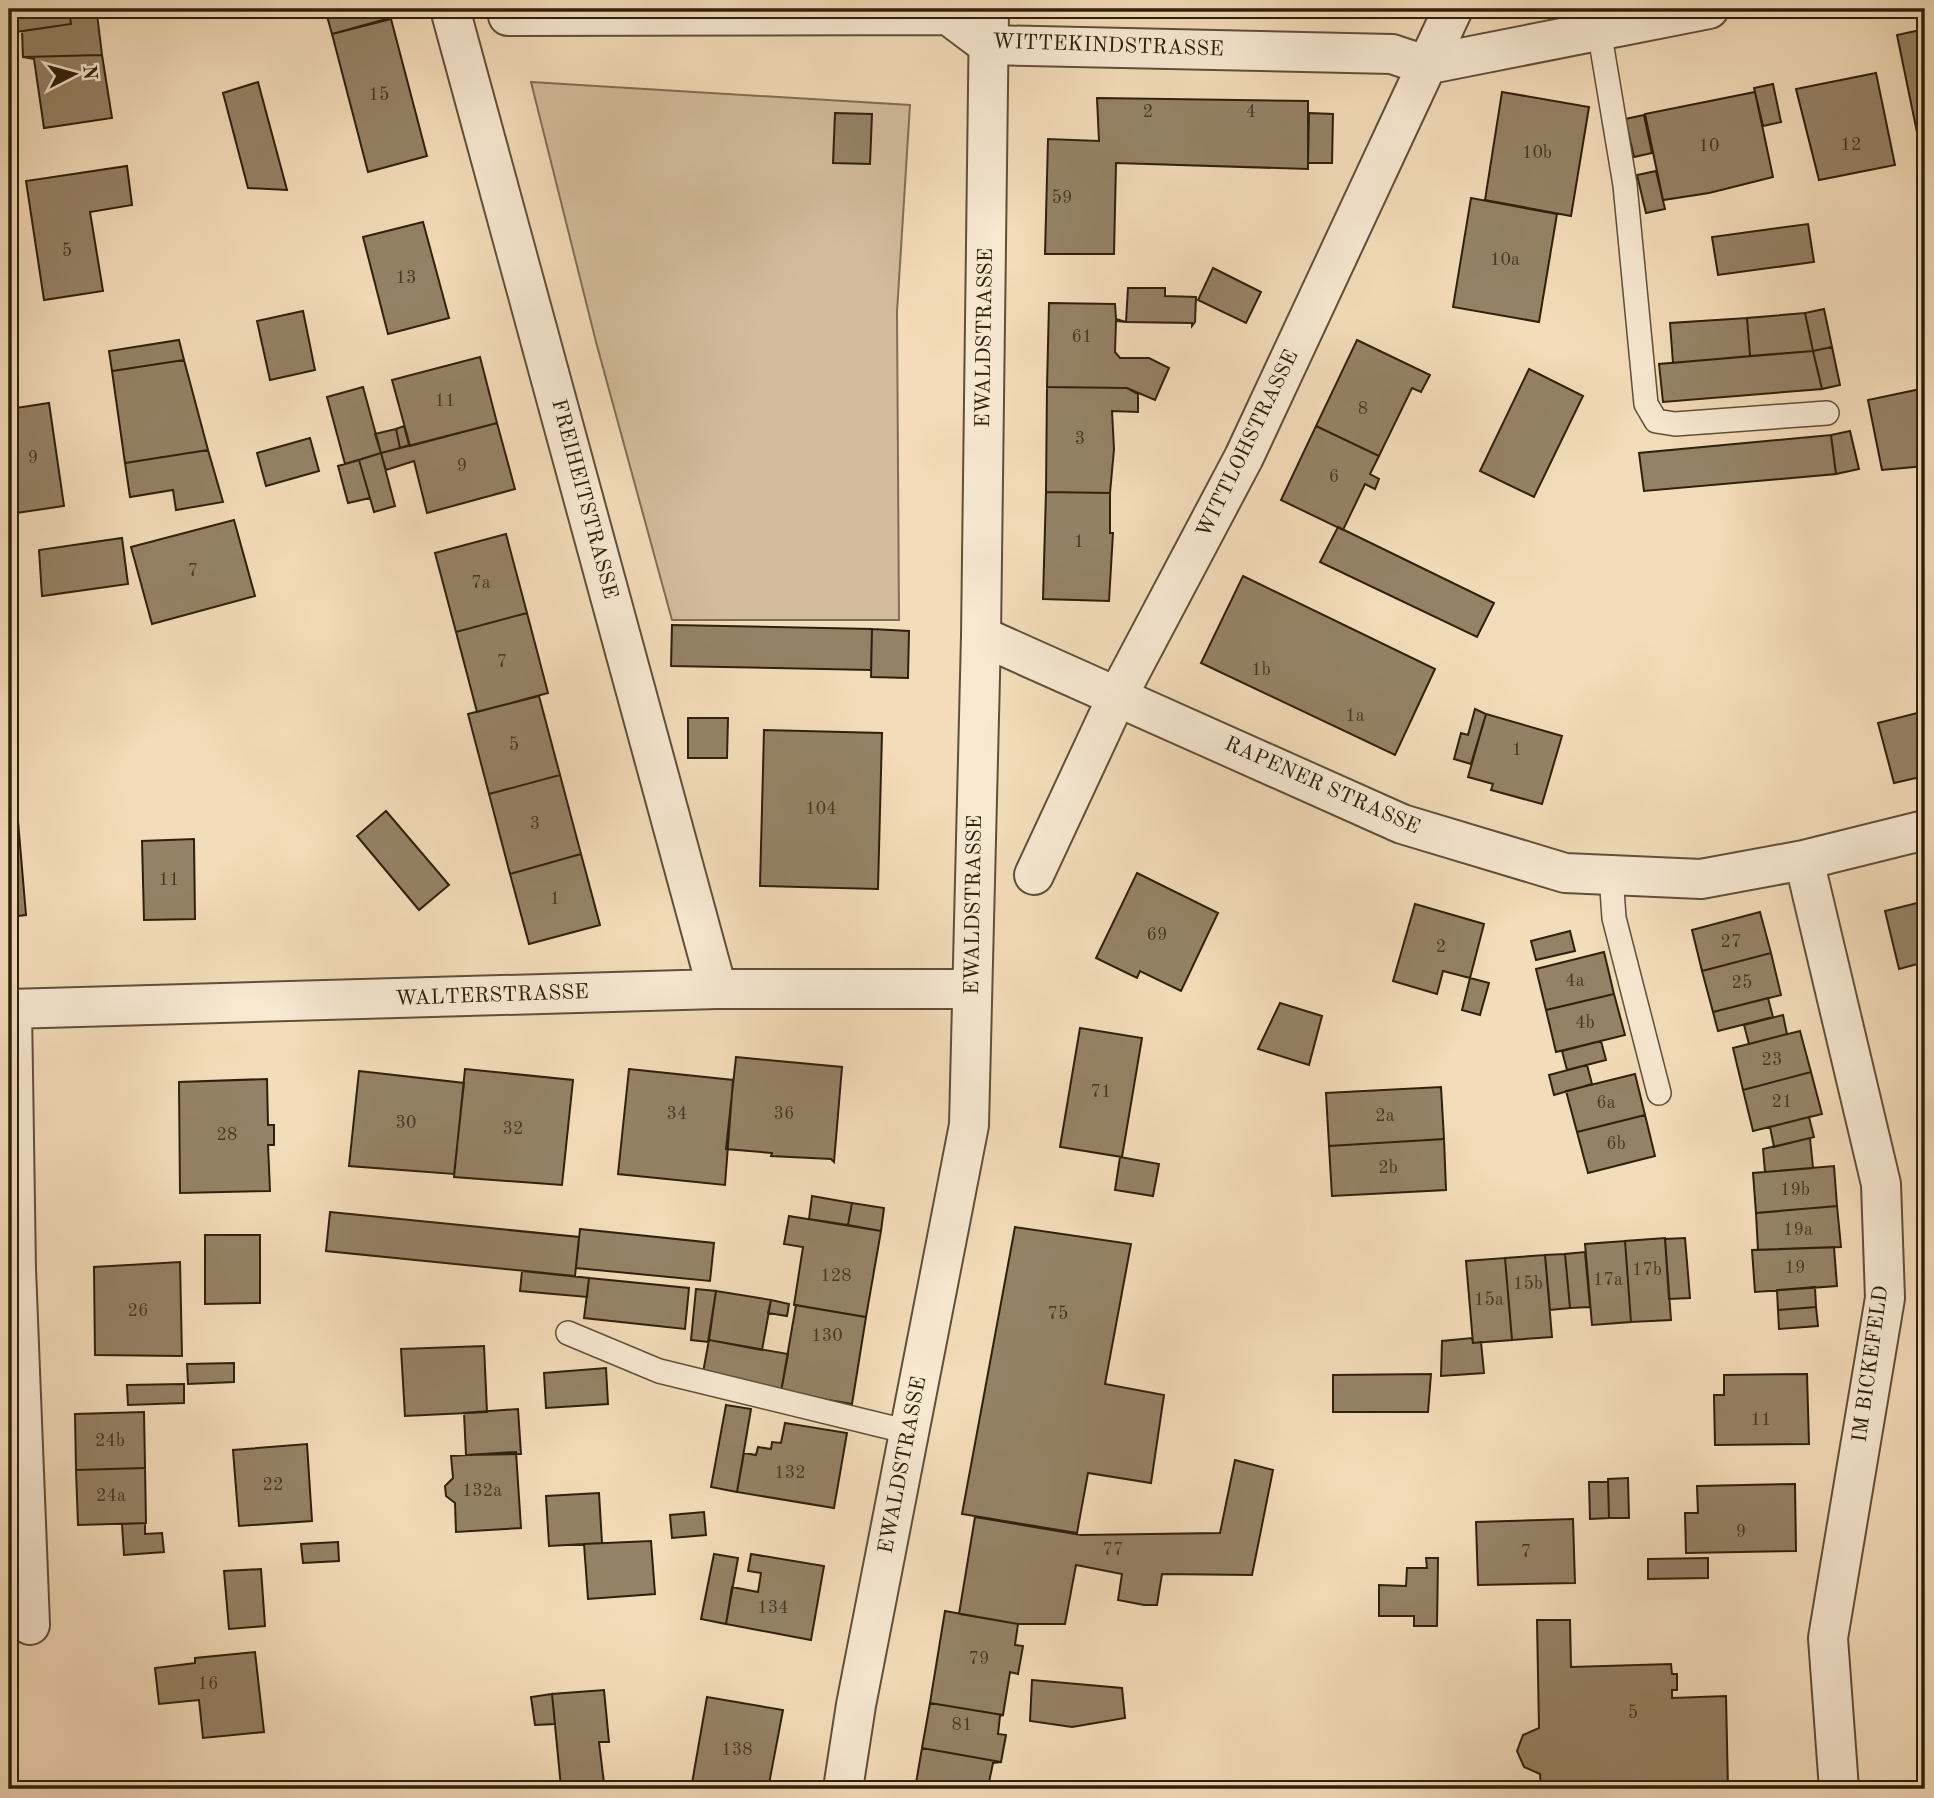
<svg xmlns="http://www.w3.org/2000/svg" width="1934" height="1798" font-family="'Old Standard TT',serif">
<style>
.green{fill:#d2bc9c;stroke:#806e54;stroke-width:2}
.building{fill:#958266;stroke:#2f200d;stroke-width:2}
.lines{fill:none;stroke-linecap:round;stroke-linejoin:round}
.service-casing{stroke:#604f38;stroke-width:26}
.minor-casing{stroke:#604f38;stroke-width:42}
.tertiary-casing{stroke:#604f38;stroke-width:42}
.service{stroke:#f7e8d2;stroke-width:23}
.minor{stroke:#f7e8d2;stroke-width:38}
.tertiary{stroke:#f7e8d2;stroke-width:38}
.labels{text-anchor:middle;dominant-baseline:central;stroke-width:5;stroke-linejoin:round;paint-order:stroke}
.number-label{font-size:18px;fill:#483823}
.street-label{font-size:21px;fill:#2f200d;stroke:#f7e8d2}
</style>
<rect width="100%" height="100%" fill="#f3dcb9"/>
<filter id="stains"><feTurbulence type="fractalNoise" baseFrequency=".00286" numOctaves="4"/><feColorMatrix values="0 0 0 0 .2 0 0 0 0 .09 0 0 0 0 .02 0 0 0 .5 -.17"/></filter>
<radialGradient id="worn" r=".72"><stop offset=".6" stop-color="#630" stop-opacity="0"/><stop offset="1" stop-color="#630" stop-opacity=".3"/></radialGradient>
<path class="green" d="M531,82L910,105L897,312L899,620H672L596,342Z"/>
<path class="building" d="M9,9H69L71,24L9,33Z
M325,9H388L390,18L332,34Z
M1064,9H1157V14Z
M97,14L102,55L23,57L22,31L71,24L70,17Z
M391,19L427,156L368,172L332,34Z
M1925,29V171L1897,35Z
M102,55L112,118L44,128L34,59L23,57Z
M1876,73L1895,165L1819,180L1796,89Z
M258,82L287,190L248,188L223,93Z
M1773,84L1781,122L1763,126L1754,88Z
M1502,92L1589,107L1571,216L1485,200Z
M1755,92L1773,177L1709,193L1663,200L1645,114Z
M1097,98L1308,101V169L1116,163L1114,254H1045L1048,139L1099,141Z
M835,113L872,114L870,164L833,163Z
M1309,113L1333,114L1332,163H1308Z
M1644,115L1652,153L1634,157L1625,119Z
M127,166L132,205L90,212L103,291L44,300L26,181Z
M1656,171L1665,209L1646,213L1637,175Z
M1471,198L1557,214L1539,322L1453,307Z
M423,222L449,318L388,334L363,237Z
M1808,224L1814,262L1718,275L1712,237Z
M1213,268L1261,292L1246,323L1198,300Z
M1128,288H1165V296L1196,297L1195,322L1192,326V323L1126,322Z
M1049,303L1115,304L1116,319L1126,322L1116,321L1115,352L1120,358H1149L1169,368L1155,400L1127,388L1047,387Z
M1824,309L1832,347L1813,351L1805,313Z
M303,311L315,370L270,380L257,321Z
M1805,313L1813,351L1750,356L1747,318Z
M1747,318L1750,356L1673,363L1670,323Z
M179,340L184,360L112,371L109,351Z
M1357,340L1430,375L1421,392L1412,388L1379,456L1316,426Z
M1832,347L1840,385L1822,389L1813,351Z
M1813,351L1822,389L1663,402L1659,364Z
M480,357L497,423L410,446L392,380Z
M184,360L208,450L125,463L112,371Z
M1529,369L1583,396L1534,497L1480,471Z
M363,387L381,453L345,464L327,397Z
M1047,387L1127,388L1138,394V412L1112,411L1114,449L1110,493L1046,492Z
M1925,388V466L1882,470L1868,400Z
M49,403L64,506L9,514V409Z
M497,423L515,489L427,513L414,461L386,470L381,453Z
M404,426L409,445L400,448L396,429Z
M1316,426L1379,456L1370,474L1379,479L1375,489L1365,484L1343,530L1281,500Z
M396,429L400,448L381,453L375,434Z
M1850,431L1859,469L1836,474L1831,435Z
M1831,435L1836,474L1644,491L1639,453Z
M310,438L319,471L266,486L257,453Z
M208,450L223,502L176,510L173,490L130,497L125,463Z
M381,453L395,506L374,512L359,460Z
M359,460L370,498L348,503L338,466Z
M1046,492L1110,493V533H1113L1109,601L1043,599Z
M234,520L255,596L152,624L131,547Z
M1338,527L1494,603L1477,637L1320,562Z
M506,534L527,613L456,632L435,553Z
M122,538L128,584L42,596L39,550Z
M1243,576L1435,669L1395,755L1201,663Z
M527,613L548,693L477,712L456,632Z
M672,625L872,629L871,670L671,666Z
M872,629L909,631L908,678L871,677Z
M539,696L560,775L489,794L468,714Z
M1475,709L1486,714L1471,764L1454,759L1461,733L1468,735Z
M1925,711V776L1894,783L1878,723Z
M1486,714L1562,736L1542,804L1491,790L1493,784L1468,777Z
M688,718H728L727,758H688Z
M764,730L882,733L878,889L760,886Z
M560,775L581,854L510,874L489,794Z
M17,809L26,915L9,917V810Z
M386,811L449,885L419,910L357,836Z
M194,839L195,919L144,920L142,841Z
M581,854L600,925L529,944L510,874Z
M1137,873L1218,913L1181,991L1140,971L1137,978L1096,958Z
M1925,901V962L1899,969L1885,911Z
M1415,904L1484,924L1470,978L1443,971L1437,994L1393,981Z
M1760,912L1771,953L1702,971L1692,930Z
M1570,931L1575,951L1536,960L1531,941Z
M1604,952L1614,994L1546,1010L1536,969Z
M1771,953L1781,995L1713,1012L1702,971Z
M1470,978L1489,983L1480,1015L1462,1010Z
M1614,994L1625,1035L1556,1052L1546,1010Z
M1768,998L1773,1017L1718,1031L1713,1012Z
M1280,1003L1322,1016L1309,1065L1258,1049Z
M1783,1015L1787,1034L1749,1044L1744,1025Z
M1080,1028L1142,1038L1122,1157L1060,1147Z
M1800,1031L1811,1072L1743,1090L1733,1048Z
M1601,1041L1606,1060L1567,1070L1562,1051Z
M736,1057L842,1067L834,1162L831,1159L771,1156L772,1153L726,1149Z
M1587,1065L1592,1084L1554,1095L1549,1075Z
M465,1069L573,1080L562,1185L454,1177Z
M629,1069L733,1080L725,1185L618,1174Z
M359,1071L464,1083L454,1174L349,1166Z
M1811,1072L1822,1114L1753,1131L1743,1090Z
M1635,1074L1645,1115L1577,1132L1566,1091Z
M267,1079L268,1125H274V1145H268L270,1191L180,1193L179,1082Z
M1441,1087L1444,1139L1329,1146L1326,1093Z
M1645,1115L1655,1156L1588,1173L1577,1132Z
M1809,1117L1814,1137L1774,1147L1770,1127Z
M1810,1138L1813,1168L1765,1172L1763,1149Z
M1444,1139L1446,1190L1332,1196L1329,1146Z
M1120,1157L1159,1164L1153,1196L1115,1190Z
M1834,1166L1837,1206L1756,1213L1753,1173Z
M812,1196L852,1203L848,1225L809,1219Z
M852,1203L884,1208L881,1231L848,1225Z
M1837,1206L1841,1247L1758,1250L1756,1213Z
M330,1212L579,1237L575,1276L326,1251Z
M789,1216L881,1231L866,1317L794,1305L803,1247L784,1244Z
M1015,1227L1131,1244L1105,1384L1164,1395L1151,1483L1088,1473L1077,1533L962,1514Z
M580,1229L714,1243L710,1281L576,1268Z
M205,1235H260V1303L205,1304Z
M1665,1238L1671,1320L1631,1322L1625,1241Z
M1685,1238L1690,1298L1669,1299L1665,1239Z
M1625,1241L1631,1322L1592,1325L1585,1244Z
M1834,1247L1837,1286L1755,1292L1752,1250Z
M1585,1252L1590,1307L1570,1308L1565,1254Z
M1565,1254L1570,1308L1550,1310L1545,1255Z
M1545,1255L1552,1337L1512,1340L1505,1258Z
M1505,1258L1512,1340L1473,1343L1466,1261Z
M180,1262L182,1356L95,1355L94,1267Z
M522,1271L589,1278L587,1297L520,1291Z
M589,1278L689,1288L685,1329L584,1318Z
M1815,1287L1816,1307L1778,1310L1777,1290Z
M696,1289L716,1291L708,1342L691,1340Z
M716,1291L771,1300L762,1350L709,1340Z
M771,1300L789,1304L787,1316L768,1313Z
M796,1305L866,1317L852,1404L781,1392Z
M1816,1307L1818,1326L1779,1329L1778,1310Z
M1472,1338L1473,1343L1481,1342L1484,1373L1441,1376L1442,1341Z
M709,1340L788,1354L781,1392L702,1378Z
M484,1346L487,1412L405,1416L401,1349Z
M234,1363V1382L188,1384L187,1364Z
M606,1368L608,1404L546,1408L544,1373Z
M1431,1374L1428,1412H1333V1375Z
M1807,1374L1809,1444L1715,1445L1714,1395H1724V1375Z
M184,1384V1403L128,1405L127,1385Z
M726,1405L751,1409L737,1492L711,1487Z
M518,1409L521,1454L466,1455L464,1413Z
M144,1412L145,1468L76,1470L75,1414Z
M785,1423L847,1433L834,1508L737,1492L744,1453L756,1455L758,1447L771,1449L772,1442L781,1443Z
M307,1444L312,1521L239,1526L233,1450Z
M516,1452L521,1528L456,1532L455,1503L446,1496L445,1486L453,1478L451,1456Z
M1235,1460L1273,1470L1252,1575L1162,1574L1157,1605H1144L1118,1600L1122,1574L1076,1565L1065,1624H1018L959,1614L975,1517L1081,1535L1220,1533Z
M145,1468L146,1523L78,1525L76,1470Z
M1628,1478L1629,1518H1609L1608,1479Z
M1589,1482H1608L1609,1518L1590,1519Z
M1795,1484L1796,1551L1686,1553L1685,1513H1698L1697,1486Z
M599,1493L602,1543L549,1546L546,1496Z
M704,1512L706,1535L672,1538L670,1515Z
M1573,1519L1575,1583L1478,1585L1476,1522Z
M145,1523V1534L162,1533L164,1552L124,1555L122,1524Z
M651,1541L655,1594L588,1599L584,1544Z
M338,1542L339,1561L303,1563L301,1544Z
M714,1554L738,1558L726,1624L701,1619Z
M751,1554L824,1566L811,1640L726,1624L732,1587L758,1592L761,1573L748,1571Z
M1426,1558H1438L1437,1626H1414V1616H1379V1585L1406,1586L1407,1568H1427Z
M1708,1558V1578L1648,1579V1559Z
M261,1569L265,1626L229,1629L224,1571Z
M945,1611L1018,1624L1015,1645L1023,1646L1018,1674L1010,1672L1003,1715L930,1703Z
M1537,1620H1570L1571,1667L1671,1664L1672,1674H1677V1690H1672V1698L1726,1696L1728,1789H1541L1540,1774L1524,1767L1517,1751L1523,1735L1539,1728Z
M255,1652L264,1732L203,1738L199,1700L159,1704L155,1668L195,1663V1658Z
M1032,1680L1122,1688L1125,1718L1072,1727L1030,1721Z
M604,1690L609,1742H599L604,1783L595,1784L596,1789H536L561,1787L552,1694Z
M552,1694L555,1724L535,1725L531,1697Z
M707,1697L783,1710L768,1789H691Z
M930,1703L1003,1715L1000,1716L998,1734L1006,1735L1001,1762L922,1748Z
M922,1748L1001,1762L993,1763L988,1787L997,1789H915Z
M451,1783L452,1789H267Z"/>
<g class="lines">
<g class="service-casing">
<path id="service" d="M1599,30L1625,185L1646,404L1656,421L1675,424L1827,413
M1611,875L1614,918L1659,1093
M568,1333L659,1371L909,1432"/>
</g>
<g class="minor-casing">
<path id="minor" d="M450,9L717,989
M508,16L948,15L988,45L1392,54L1425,65L1709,9
M981,636L1402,824L1565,873L1701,879L1804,860L1925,830
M1804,860L1881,1184L1885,1298L1828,1638L1839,1789
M1034,875L1116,699L1244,457L1453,9
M9,1009L717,989H972
M12,1009L16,1269L30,1625"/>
</g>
<g class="tertiary-casing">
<path id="tertiary" d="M843,1789L856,1705L969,1125L981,636L989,9"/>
</g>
<use href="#service" class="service"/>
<use href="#minor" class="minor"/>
<use href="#tertiary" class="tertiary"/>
</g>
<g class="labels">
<g class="number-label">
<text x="379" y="95">15</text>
<text x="1148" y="112">2</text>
<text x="1251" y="112">4</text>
<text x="1851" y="145">12</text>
<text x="1709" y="146">10</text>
<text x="1537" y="153">10b</text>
<text x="1062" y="198">59</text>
<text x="67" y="251">5</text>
<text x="1505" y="260">10a</text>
<text x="406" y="278">13</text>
<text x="1082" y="337">61</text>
<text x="445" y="401">11</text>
<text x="1363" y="409">8</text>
<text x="1080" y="439">3</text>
<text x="33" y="458">9</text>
<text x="462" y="466">9</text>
<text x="1334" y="477">6</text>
<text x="1079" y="542">1</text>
<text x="193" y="571">7</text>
<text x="481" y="583">7a</text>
<text x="502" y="662">7</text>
<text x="1261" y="670">1b</text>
<text x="1355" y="716">1a</text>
<text x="514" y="745">5</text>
<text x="1517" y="750">1</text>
<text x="821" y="809">104</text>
<text x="535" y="824">3</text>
<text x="169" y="880">11</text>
<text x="555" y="899">1</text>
<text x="1157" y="935">69</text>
<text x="1731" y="942">27</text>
<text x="1441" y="947">2</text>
<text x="1575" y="981">4a</text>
<text x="1742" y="983">25</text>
<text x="1585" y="1023">4b</text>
<text x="1772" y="1060">23</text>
<text x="1101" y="1092">71</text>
<text x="1782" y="1102">21</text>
<text x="1606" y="1103">6a</text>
<text x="677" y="1114">34</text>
<text x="784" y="1114">36</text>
<text x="1385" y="1116">2a</text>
<text x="406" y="1123">30</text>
<text x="513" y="1129">32</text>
<text x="227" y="1135">28</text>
<text x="1616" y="1144">6b</text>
<text x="1388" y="1168">2b</text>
<text x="1795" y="1190">19b</text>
<text x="1798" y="1230">19a</text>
<text x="1795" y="1268">19</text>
<text x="1647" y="1270">17b</text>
<text x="836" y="1276">128</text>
<text x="1608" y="1280">17a</text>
<text x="1528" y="1284">15b</text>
<text x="1489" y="1300">15a</text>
<text x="138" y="1311">26</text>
<text x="1058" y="1314">75</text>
<text x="827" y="1336">130</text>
<text x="1761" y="1420">11</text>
<text x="110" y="1441">24b</text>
<text x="790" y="1473">132</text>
<text x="273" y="1485">22</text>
<text x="482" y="1491">132a</text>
<text x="111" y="1496">24a</text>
<text x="1741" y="1532">9</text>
<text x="1113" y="1550">77</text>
<text x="1526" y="1552">7</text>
<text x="773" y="1608">134</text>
<text x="979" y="1659">79</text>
<text x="208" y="1684">16</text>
<text x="1633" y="1713">5</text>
<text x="962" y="1725">81</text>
<text x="737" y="1750">138</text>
</g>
<g class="street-label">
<text transform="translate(1108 46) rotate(2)">WITTEKINDSTRASSE</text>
<text transform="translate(985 338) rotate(-89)">EWALDSTRASSE</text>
<text transform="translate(1248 444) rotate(-64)">WITTLOHSTRASSE</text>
<text transform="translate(584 499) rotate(75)">FREIHEITSTRASSE</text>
<text transform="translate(1322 786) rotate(24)">RAPENER STRASSE</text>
<text transform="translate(974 905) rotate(-89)">EWALDSTRASSE</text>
<text transform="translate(492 996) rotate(-2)">WALTERSTRASSE</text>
<text transform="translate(1871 1364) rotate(-82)">IM BICKEFELD</text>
<text transform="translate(903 1465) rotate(-79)">EWALDSTRASSE</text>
</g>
</g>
<rect width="1934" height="1798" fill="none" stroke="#f3dcb9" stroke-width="35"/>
<rect x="10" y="10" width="1913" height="1777" fill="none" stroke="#2f200d" stroke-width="3.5"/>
<rect x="18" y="18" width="1899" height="1763" fill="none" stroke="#2f200d" stroke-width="2"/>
<g transform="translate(74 74) rotate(84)" stroke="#f7e8d2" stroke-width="5" paint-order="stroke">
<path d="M0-5L12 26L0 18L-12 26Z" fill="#2f200d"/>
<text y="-10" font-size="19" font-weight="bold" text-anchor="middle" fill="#2f200d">N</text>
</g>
<rect width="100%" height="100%" filter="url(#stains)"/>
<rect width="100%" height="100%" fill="url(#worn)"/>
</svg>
